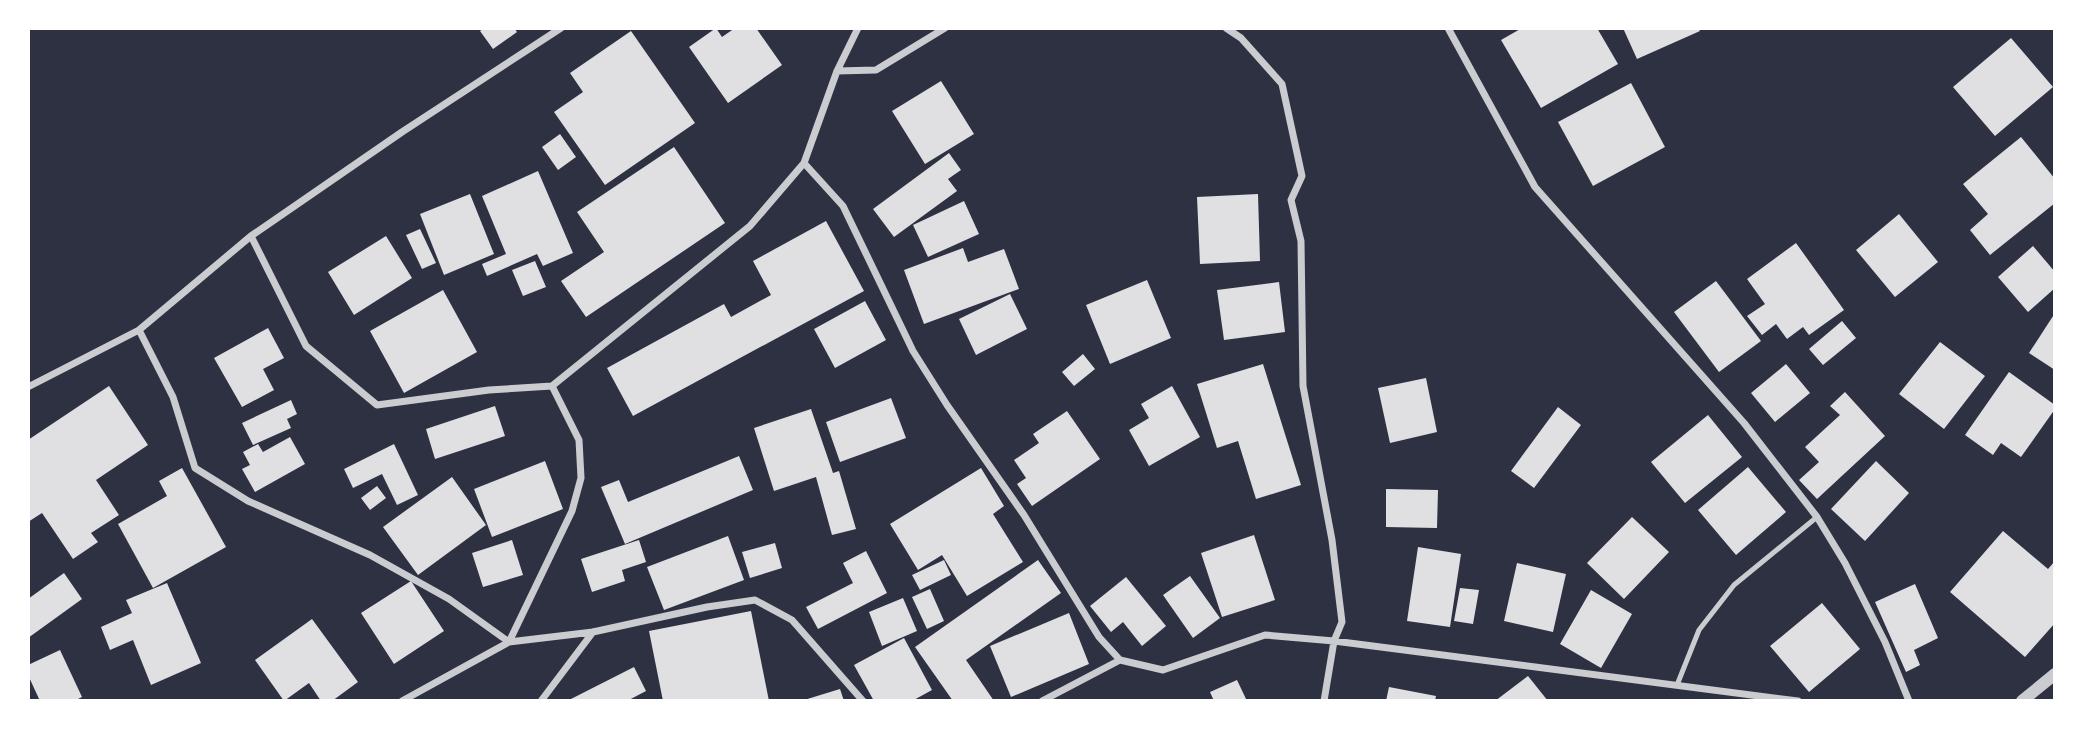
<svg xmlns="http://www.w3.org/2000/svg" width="2083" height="729" font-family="Barlow,sans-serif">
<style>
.building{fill:#e0e0e3}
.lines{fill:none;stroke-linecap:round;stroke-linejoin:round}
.service{stroke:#caccd0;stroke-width:5}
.minor{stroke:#caccd0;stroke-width:7}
.tertiary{stroke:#caccd0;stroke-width:12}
</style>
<rect width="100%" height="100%" fill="#2d3142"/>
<path class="building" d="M484,28H514L517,32L493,49L480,31Z
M716,28L722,37L735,28H756L782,65L728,103L689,47Z
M1522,28H1597L1618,64L1541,108L1501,40Z
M1623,28H1698L1700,31L1637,59Z
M631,31L695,123L605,185L554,112L583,92L570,73Z
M2011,38L2053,87L1995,136L1953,87Z
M941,81L974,134L925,164L892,111Z
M1631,83L1665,147L1593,186L1558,122Z
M560,134L576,157L558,170L542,147Z
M2021,137L2055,179V203L1990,255L1970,230L1988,214L1963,184Z
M674,147L725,223L586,317L561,281L604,252L577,212Z
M949,153L961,170L948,179L957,191L894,237L873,209Z
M538,171L573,253L543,266L537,254L487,276L482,264L506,254L482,196Z
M470,194L494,254L444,275L420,214Z
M1258,194L1260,261L1200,264L1197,197Z
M964,201L979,234L928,257L913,225Z
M1899,214L1938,262L1895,297L1856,250Z
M826,221L864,291L633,416L607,368L724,304L731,317L771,295L753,261Z
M420,229L436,263L422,269L406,235Z
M386,236L412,278L354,315L328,272Z
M1796,243L1844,310L1809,335L1803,327L1787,339L1776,324L1762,335L1747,316L1765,304L1747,279Z
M2033,246L2055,272V288L2028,312L1998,277Z
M963,248L968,262L1004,249L1019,289L924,324L904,270Z
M535,261L546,287L523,296L512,270Z
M1147,280L1171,338L1110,364L1086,305Z
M1716,281L1761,341L1719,372L1674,312Z
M1279,282L1285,332L1224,340L1217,290Z
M443,290L477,352L404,393L370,331Z
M1010,294L1027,329L976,355L959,319Z
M865,301L886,340L835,368L814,329Z
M2055,313V370L2029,353Z
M1842,321L1856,338L1823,365L1809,349Z
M268,328L284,358L263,369L274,390L242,407L214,358Z
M1940,342L1985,376L1944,429L1899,394Z
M1083,354L1095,369L1074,386L1062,372Z
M1263,364L1301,485L1256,499L1238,441L1217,448L1197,384Z
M1786,364L1810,393L1775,422L1751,393Z
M2009,372L2055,405V409L2021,457L2001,443L1993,455L1965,435Z
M1426,378L1437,432L1390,443L1378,388Z
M109,386L148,445L96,480L119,515L91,533L98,542L73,559L42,513L28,522V440Z
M1172,386L1200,437L1149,466L1129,430L1149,418L1141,404Z
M1845,392L1885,436L1817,499L1799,480L1819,462L1805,447L1840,415L1830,406Z
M891,398L906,438L840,462L826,422Z
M291,400L297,414L287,419L291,428L253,445L242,423Z
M495,406L505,436L435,459L426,429Z
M1558,407L1581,425L1534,488L1511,471Z
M811,409L833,473L839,471L856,529L832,535L816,477L774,491L754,428Z
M1067,411L1100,459L1032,506L1017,484L1026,478L1014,460L1039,443L1033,434Z
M1708,415L1742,457L1685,503L1651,462Z
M290,437L305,464L255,492L242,469L250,465L243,452L258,444L263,452Z
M394,444L418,495L397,505L382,474L353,488L344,469Z
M739,456L753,490L625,544L601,487L619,480L628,502Z
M545,461L563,509L492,537L474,489Z
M1876,461L1909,493L1865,541L1831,509Z
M1748,467L1786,512L1736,555L1698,510Z
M182,468L226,547L153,588L118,524L167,496L159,481Z
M981,468L1004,506L993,514L1023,562L967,596L942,555L918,570L890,524Z
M452,477L486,525L418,575L383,527Z
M377,486L386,498L370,510L361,498Z
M1386,489L1438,490L1437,528L1386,527Z
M1632,517L1669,552L1624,599L1587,563Z
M2003,531L2048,569L2055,561V623L2025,657L1950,592Z
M1254,535L1275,600L1222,617L1201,553Z
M728,536L744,580L664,610L647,567Z
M512,540L523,575L483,587L472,553Z
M639,540L646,562L622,570L625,581L592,592L581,559Z
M775,543L782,568L750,578L742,552Z
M1418,547L1461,554L1450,627L1407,621Z
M866,551L887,593L818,629L806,607L853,583L843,563Z
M944,560L951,575L920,590L912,575Z
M1038,560L1061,593L966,660L994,701H953L915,647Z
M1517,563L1566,574L1553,632L1504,621Z
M64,573L82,599L28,638V599Z
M1190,576L1220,618L1193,638L1163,595Z
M1126,577L1166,626L1142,646L1123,622L1111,632L1090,606Z
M411,581L444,631L394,664L361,613Z
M167,583L201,663L151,685L133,640L110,650L101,627L132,613L126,600Z
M1915,584L1938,638L1914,650L1920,665L1906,672L1875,602Z
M1460,588L1479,590L1473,624L1454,621Z
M930,589L944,621L927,629L912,597Z
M1591,590L1632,614L1601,668L1560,644Z
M903,598L917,631L882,646L869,612Z
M1822,603L1860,649L1809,692L1770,646Z
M751,611L769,701H663L649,631Z
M1069,613L1089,664L1011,697L990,646Z
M312,619L358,682L332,701H321L309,683L284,701L255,660Z
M904,638L932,690L912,701H874L854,665Z
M60,650L82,697L74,701H40L28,675V665Z
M634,667L646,691L627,701H567Z
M1528,676L1548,701H1495Z
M1237,680L1247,701H1214L1210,692Z
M1389,687L1436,696L1435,701H1386Z
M840,689L844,701H804V700Z"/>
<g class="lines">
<path class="service" d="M1677,685L1699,630L1734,585L1817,517"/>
<path class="minor" d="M1226,28L1241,38L1282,84L1302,176L1291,200L1301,241L1303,386L1332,540L1342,622L1334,641L1324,701
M1448,28L1535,187L1744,423L1817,517L1845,563L1885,642L1909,701
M837,71L876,70L945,28
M804,163L843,206L913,351L947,405L1024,515L1099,637L1120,660L1163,670L1265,635L1334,641L1798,701
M251,236L306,346L377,405L489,390L552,386
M139,330L173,397L195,468L248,501L370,555L449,599L509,642L572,511L581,478L579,440L552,386L750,226L804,163L837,71L858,28
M28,387L139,330L251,236L402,132L561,28
M402,701L509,642L593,632L707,607L755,600L792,620L863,701
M541,701L593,632
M1042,701L1120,660"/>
<path class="tertiary" d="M2022,701L2055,674"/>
</g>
<rect width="2083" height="729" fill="none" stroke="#ffffff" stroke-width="60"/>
</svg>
